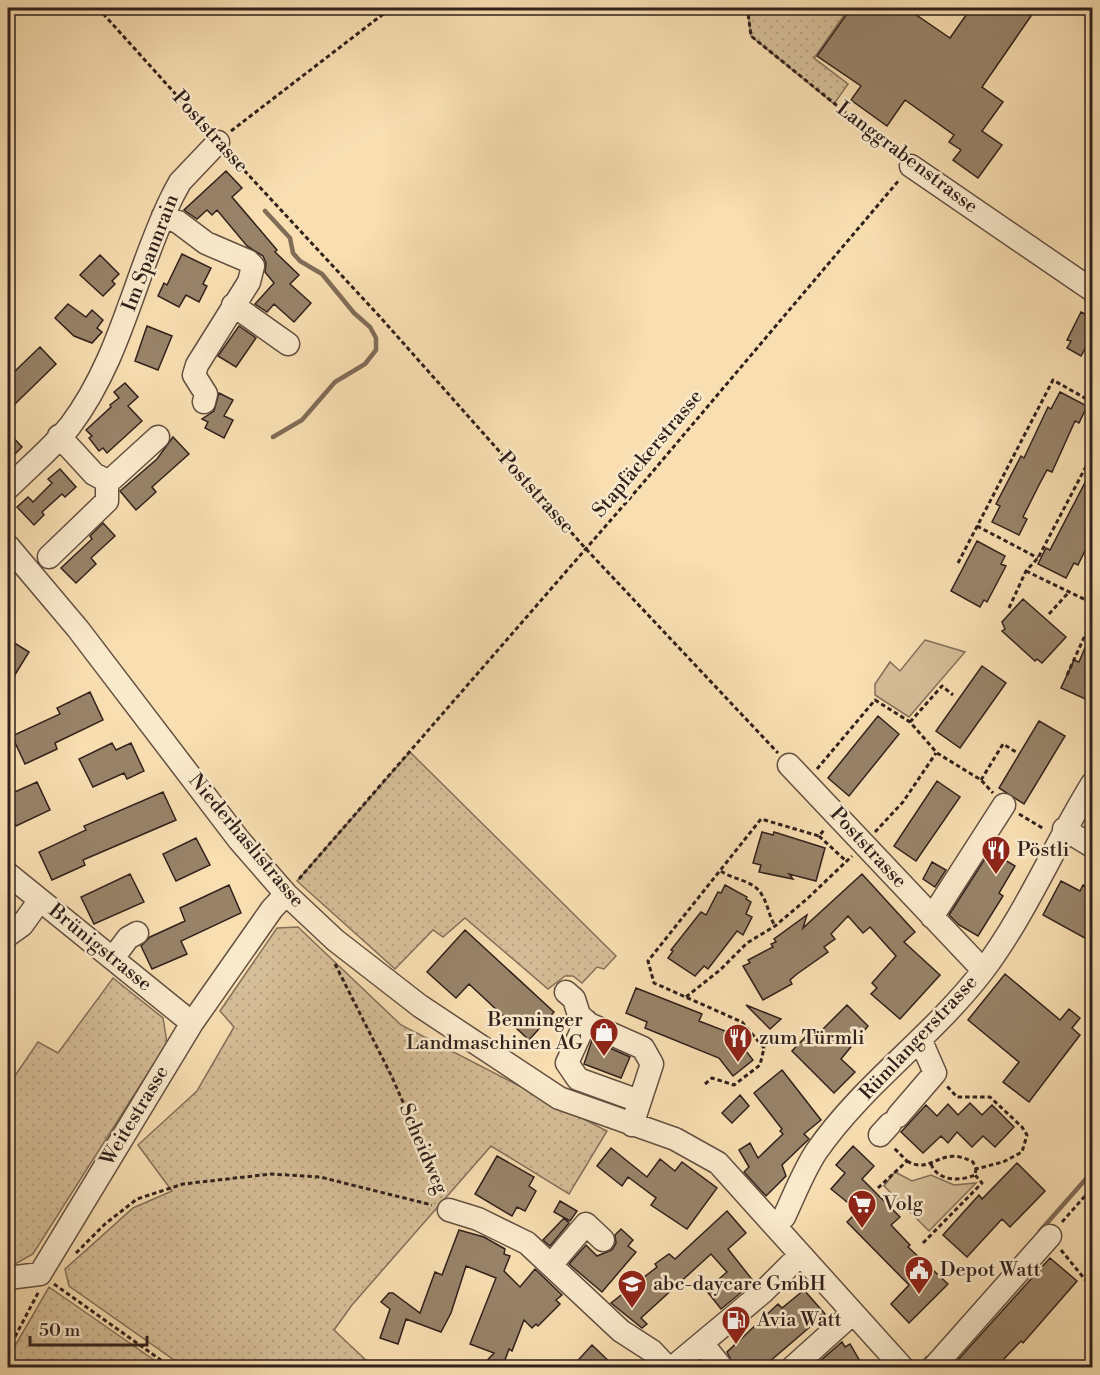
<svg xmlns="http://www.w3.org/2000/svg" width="1100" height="1375" font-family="'Libre Bodoni',serif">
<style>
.grass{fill:url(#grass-dots);stroke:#84705a;stroke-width:1.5}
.green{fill:#d6be98;stroke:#84705a;stroke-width:1.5}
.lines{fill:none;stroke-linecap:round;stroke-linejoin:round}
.stream{stroke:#806c57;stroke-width:4.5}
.building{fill:#988369;stroke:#31211c;stroke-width:1.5}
.minor-casing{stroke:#635041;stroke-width:25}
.path{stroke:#31211c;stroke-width:3;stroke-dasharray:4.5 3;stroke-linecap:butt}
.minor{stroke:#faeacc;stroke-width:22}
.labels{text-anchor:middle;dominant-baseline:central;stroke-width:5;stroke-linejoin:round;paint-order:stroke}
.street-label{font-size:20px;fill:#31211c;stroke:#faeacc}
.poi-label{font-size:20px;fill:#31211c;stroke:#faeacc;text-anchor:start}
</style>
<defs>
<pattern id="grass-dots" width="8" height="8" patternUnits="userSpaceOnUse" patternTransform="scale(1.5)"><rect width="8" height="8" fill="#d6be98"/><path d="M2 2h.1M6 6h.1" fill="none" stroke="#b8a382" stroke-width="1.8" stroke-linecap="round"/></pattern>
</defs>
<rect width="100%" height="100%" fill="#f8deb1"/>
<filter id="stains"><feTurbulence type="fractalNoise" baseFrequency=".00333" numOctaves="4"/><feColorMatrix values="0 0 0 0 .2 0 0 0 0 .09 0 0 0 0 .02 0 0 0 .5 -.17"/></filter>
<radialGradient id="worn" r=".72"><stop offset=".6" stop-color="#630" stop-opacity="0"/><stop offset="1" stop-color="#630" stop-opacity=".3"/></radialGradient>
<path class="grass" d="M751,8H849L814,58L848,84L834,104L751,36L748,13Z
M410,752L616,956L604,969L597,967L582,983L573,976H565L548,989L465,918L443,937L433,930L395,969L297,881Z
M298,927L401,1025L607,1131L569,1194L491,1146L352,1305L334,1330L369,1363L366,1367H184L69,1286L65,1269L133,1208L172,1191L138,1145L197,1091L234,1027L220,1011L277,928Z
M113,978L163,1018L167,1043L33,1254L8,1268V1086L38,1042L58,1053Z
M49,1287L164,1367H8V1358Z"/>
<path class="green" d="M925,640L965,652L909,717L875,695V684L890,662L900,671Z
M895,1172L912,1181L931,1175L954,1185L976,1183L929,1231L884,1186Z"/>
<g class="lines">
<path class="stream" d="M265,211L290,238L293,253L300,261L322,274L354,313L370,327L376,338V350L365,364L335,382L302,420L273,437
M1040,1231L1092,1172
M921,1365L927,1358"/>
</g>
<path class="building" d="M851,8H906L950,38L971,8H1017L1031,16L982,87L1003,102L982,131L1002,145L978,178L953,160L961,150L949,142L954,135L905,100L887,126L851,100L861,86L817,56Z
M226,171L242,188L232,197L277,250L275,252L299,275L290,284L311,303L294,322L274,304L267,312L255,304L274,283L265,272L266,263L263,256L247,246L217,210L212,215L207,210L197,219L184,210Z
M182,254L211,268L203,284L207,286L199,302L186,295L179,307L158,296L164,283L167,285Z
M100,255L119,274L112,281L115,284L103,296L80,275Z
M68,304L86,317L92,310L103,320L97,328L102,332L92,343L74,336L55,318Z
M1081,312L1092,318V353L1085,349L1081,356L1067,348L1071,341L1067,340Z
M147,326L172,336L158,370L135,361Z
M239,326L256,338L236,367L218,356Z
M40,347L56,364L14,405L8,398V363L15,371Z
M125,383L138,397L128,406L142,421L107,453L103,448L99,451L89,438L92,436L86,430L111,407L110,405L119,398L114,392Z
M1060,392L1087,406L1079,423L1075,421L1052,472L1047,470L1039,485L1023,517L1027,519L1019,535L992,522L1000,506L996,504L1021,456L1024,458L1048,407L1051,409Z
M219,393L233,400L224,416L233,420L224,438L205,428L208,422L202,419L214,411Z
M8,432L22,447L8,461Z
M173,437L189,454L152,487L156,492L136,510L120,491L157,459Z
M60,469L76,487L65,497L62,494L42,512L44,515L34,525L17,507L28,497L33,502L52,483L48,479Z
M1092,469V536L1078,565L1074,563L1066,578L1038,564L1046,548L1050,550Z
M103,523L115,536L91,558L96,564L76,583L61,568L92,539L90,536Z
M977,541L1005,556L1001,564L1006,566L987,602L984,600L980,607L951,591Z
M1023,599L1066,637L1042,663L1037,659L1035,661L1002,631L1005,629L1002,622Z
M1092,631V702L1061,688L1074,660L1079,662Z
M8,639L29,652L8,686Z
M982,666L1006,683L960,748L936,731Z
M90,692L103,720L55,743L57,749L25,764L12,736L60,714L57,708Z
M878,716L899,734L849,796L828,778Z
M1039,721L1065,736L1024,804L999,788Z
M112,743L116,750L131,743L144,771L127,779L124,773L93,787L79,759Z
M937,781L960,797L916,861L894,846Z
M37,782L50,810L16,826L13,819L8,821V795Z
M163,792L176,820L83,860L85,865L52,880L39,852L86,830L84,826Z
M762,832L773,835L774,832L825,848L816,881L789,874L793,879L759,872L761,865L753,863Z
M196,838L210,865L176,881L163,854Z
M990,851L1015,866L999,893L1003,896L978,936L959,925L949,915Z
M932,862L946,870L935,887L923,879Z
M130,874L144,902L94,924L81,897Z
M862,874L915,932L904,942L940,975L900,1019L871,994L877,988L872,983L896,956L870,927L863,933L848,916L831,934L835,939L824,947L828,952L797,974L790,980L792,984L763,1000L743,966L750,963L748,960L773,947L771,944L776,942L774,939L807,915L803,928Z
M1061,881L1080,891L1083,885L1092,890V942L1043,915Z
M229,885L241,913L181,941L187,954L152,969L141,946L150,937L185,921L180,908Z
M725,885L747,897L746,899L751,902L746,914L752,917L743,935L737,931L708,969L704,966L695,976L668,958L673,951L671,950L701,912L706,915L718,892L721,893Z
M465,930L554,1012L529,1040L469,984L456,998L427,972Z
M1005,974L1060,1020L1069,1009L1080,1018L1072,1028L1080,1035L1029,1102L1003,1082L1019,1062L968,1020Z
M636,988L702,1014L699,1021L733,1034L753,1060L733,1076L719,1058L645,1028L647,1022L626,1013Z
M746,1005L781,1019L770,1029Z
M847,1005L868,1026L841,1059L855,1072L834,1093L792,1051L812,1030L817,1035Z
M592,1040L630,1057L621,1078L584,1064Z
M782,1070L821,1120L804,1134L809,1139L782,1165L786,1176L766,1196L744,1172L749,1167L739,1150L750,1143L758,1158L783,1134L780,1131L782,1129L754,1093Z
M740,1095L749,1106L732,1123L722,1113Z
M970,1103L982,1115L992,1105L1014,1127L995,1147L983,1136L972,1147L957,1132L948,1143L941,1136L923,1153L901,1132L926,1105L937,1116L948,1104L958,1115Z
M853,1146L874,1166L862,1179L900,1217L891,1225L910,1245L908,1247L948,1284L909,1323L891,1304L909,1285L847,1222L858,1211L831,1189L845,1173L836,1165Z
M611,1148L647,1177L660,1159L675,1171L682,1162L717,1188L687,1229L651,1205L656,1198L628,1177L622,1186L597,1166Z
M497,1156L534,1177L529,1186L536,1191L525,1211L517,1207L512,1216L475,1194Z
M1017,1163L1045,1191L1010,1227L1002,1219L967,1257L943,1235L979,1195L982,1199Z
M560,1201L577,1211L570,1221L554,1212Z
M727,1211L746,1233L728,1249L754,1282L721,1309L706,1290L727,1272L711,1254L641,1318L647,1324L642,1328L611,1303L657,1267L655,1264L669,1254L675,1259Z
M564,1218L569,1223L550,1246L543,1240Z
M621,1229L633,1240L628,1246L636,1252L602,1292L569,1264L586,1245L597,1256L612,1250L616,1243L615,1235Z
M459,1230L484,1237L505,1249L504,1254L510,1256L504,1271L520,1287L535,1269L562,1295L556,1300L560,1304L538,1326L536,1324L532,1328L524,1320L512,1351L509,1349L502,1368H480L494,1353L470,1344L496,1278L466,1266L451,1313L441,1332L406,1319L398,1344L380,1338L390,1309L381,1302L389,1293H393L420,1313L435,1272L442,1275Z
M1050,1258L1077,1281L1023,1343L1021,1341L1002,1361L1008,1368H965L957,1361Z
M804,1290L825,1314L762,1368H735L727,1352L778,1304L782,1308Z
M842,1342L845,1347L850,1344L864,1368H823L819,1362Z
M592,1345L616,1368H571Z"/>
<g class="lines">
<g class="minor-casing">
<path id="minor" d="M911,166L1092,290
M163,216L178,222L206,243L248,261L253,266L249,282L197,365L194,375L206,394L204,402
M233,305L288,344
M59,436L94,474L107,481L113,478L158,437
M8,488C28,468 52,448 70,426C122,357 135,271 173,195L180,182L218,142
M8,546L78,629L239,840L286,894L335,940L420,1006L559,1098L675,1139L718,1163L903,1368
M49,557L107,501V481
M789,765L983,970
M1064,829L1092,846
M8,874L192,1023
M932,917L1004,805
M8,935L22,925L40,900
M113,958L128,938L137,933
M566,992L574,999L579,1015L589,1024L643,1048L652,1064L632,1125
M586,1021L567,1063L578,1079L639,1101
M898,1116L935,1073L921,1041
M880,1135L890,1124
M449,1210L478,1219L527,1243L621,1331L652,1351L668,1368
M776,1225L784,1217C794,1196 803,1172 816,1152C862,1085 932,1037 982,972C1026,914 1054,845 1092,784
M551,1265L586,1224L603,1240
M8,1278L40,1274L192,1023L272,909L286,894
M702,1343L722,1368
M672,1368L763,1292L800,1255
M792,1368L853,1313
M933,1368L1050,1236"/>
</g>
<path class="path" d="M98,8L207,129
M751,8L748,13L751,36L898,155
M231,131L391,8
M229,154L381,318L586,549L778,753
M977,526L1038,558
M958,563L1053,380L1092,402
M1026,571L1092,603
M1009,608L1026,571L1038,558L1092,455
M1049,614L1069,592
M1067,675L1092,620
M910,722L942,686L953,695
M817,769L875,700L910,722L937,753L981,780L993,793
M981,780L1003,744L1016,752
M1019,814L1044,829
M875,832L903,802L936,753
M819,836L846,861
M721,871C733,880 754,880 762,895C768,905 769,916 775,926
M299,879L643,483L900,179
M335,964L392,1077L443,1194
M686,997L720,970L747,943L775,926L808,898L852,856
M705,1084L712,1078L734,1085L760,1065L764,1048L742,1022L654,983L648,961L761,819L819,836L824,830
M907,1161C933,1176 939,1144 973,1162L976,1169L1003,1162L1022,1152L1027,1135L1022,1127L990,1097H957L946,1085
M931,1164C938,1182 961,1181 975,1175L976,1169
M878,1188L907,1161L894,1148
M1062,1222L1092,1188
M923,1243L982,1183L975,1175
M1061,1250L1092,1288
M76,1253L105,1224L137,1199L183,1184L271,1174L320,1177L432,1205
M54,1284L172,1368
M8,1350L39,1291
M1081,1368L1092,1354
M1091,1368L1092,1366"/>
<use href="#minor" class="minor"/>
</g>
<defs>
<g id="restaurant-pin" transform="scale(1.5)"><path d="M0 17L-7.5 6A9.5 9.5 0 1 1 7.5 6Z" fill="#8f2418" stroke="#faeacc"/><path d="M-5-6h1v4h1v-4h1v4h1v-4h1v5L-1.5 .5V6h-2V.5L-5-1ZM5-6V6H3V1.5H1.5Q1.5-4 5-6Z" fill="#fff"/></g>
<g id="shop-pin" transform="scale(1.5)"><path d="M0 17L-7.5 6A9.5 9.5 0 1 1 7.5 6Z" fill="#8f2418" stroke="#faeacc"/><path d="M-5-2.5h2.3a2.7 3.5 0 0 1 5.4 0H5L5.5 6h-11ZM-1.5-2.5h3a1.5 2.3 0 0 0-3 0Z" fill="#fff"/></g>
<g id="supermarket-pin" transform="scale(1.5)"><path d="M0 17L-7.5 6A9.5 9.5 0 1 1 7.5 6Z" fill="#8f2418" stroke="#faeacc"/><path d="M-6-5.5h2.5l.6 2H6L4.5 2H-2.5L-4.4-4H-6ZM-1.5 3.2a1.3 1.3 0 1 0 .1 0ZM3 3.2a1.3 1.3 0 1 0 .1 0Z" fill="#fff"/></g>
<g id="civic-pin" transform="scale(1.5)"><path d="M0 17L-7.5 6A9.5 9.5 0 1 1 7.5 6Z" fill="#8f2418" stroke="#faeacc"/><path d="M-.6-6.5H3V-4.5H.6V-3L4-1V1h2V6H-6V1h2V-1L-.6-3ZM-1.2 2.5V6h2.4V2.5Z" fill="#fff"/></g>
<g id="school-pin" transform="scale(1.5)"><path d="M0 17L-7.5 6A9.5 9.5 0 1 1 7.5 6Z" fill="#8f2418" stroke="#faeacc"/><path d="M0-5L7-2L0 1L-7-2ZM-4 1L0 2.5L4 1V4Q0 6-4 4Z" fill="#fff"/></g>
<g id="fuel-pin" transform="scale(1.5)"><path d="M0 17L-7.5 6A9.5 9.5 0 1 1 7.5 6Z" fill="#8f2418" stroke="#faeacc"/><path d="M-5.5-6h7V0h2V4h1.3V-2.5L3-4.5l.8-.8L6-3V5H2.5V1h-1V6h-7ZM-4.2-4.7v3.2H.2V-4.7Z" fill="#fff"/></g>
</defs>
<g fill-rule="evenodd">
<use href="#restaurant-pin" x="996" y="850"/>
<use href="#shop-pin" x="604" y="1032"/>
<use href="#restaurant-pin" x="738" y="1038"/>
<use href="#supermarket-pin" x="862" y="1204"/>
<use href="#civic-pin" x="919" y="1270"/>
<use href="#school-pin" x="632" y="1284"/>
<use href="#fuel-pin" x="736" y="1320"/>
</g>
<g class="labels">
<g class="street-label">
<text transform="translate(210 132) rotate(48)">Poststrasse</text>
<text transform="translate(907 158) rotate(37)">Langgrabenstrasse</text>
<text transform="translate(151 253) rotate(-69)">Im Spannrain</text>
<text transform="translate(648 454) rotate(-50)">Stapfäckerstrasse</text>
<text transform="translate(536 493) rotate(48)">Poststrasse</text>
<text transform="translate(246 841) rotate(50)">Niederhaslistrasse</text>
<text transform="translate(868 848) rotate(47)">Poststrasse</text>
<text transform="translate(100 948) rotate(39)">Brünigstrasse</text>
<text transform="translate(919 1038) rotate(-47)">Rümlangerstrasse</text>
<text transform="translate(135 1116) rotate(-59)">Weitestrasse</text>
<text transform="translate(423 1149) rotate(67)">Scheidweg</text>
</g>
<g class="poi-label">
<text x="1017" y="850">Pöstli</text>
<text x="583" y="1020" text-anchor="end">Benninger<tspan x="583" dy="23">Landmaschinen AG</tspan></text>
<text x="759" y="1038">zum Türmli</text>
<text x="883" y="1204">Volg</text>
<text x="940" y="1270">Depot Watt</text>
<text x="653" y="1284">abc-daycare GmbH</text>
<text x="757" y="1320">Avia Watt</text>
</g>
</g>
<rect width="1100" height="1375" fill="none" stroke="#f8deb1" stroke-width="30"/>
<rect x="9" y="9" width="1082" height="1357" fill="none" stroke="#31211c" stroke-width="3"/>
<rect x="15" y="15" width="1070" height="1345" fill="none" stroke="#31211c" stroke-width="1.5"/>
<path d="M30 1336v9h117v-9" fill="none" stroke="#31211c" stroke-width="3"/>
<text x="39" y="1336" font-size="18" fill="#31211c" stroke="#faeacc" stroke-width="4.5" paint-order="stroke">50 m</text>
<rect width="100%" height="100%" filter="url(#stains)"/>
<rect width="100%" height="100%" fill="url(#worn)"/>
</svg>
